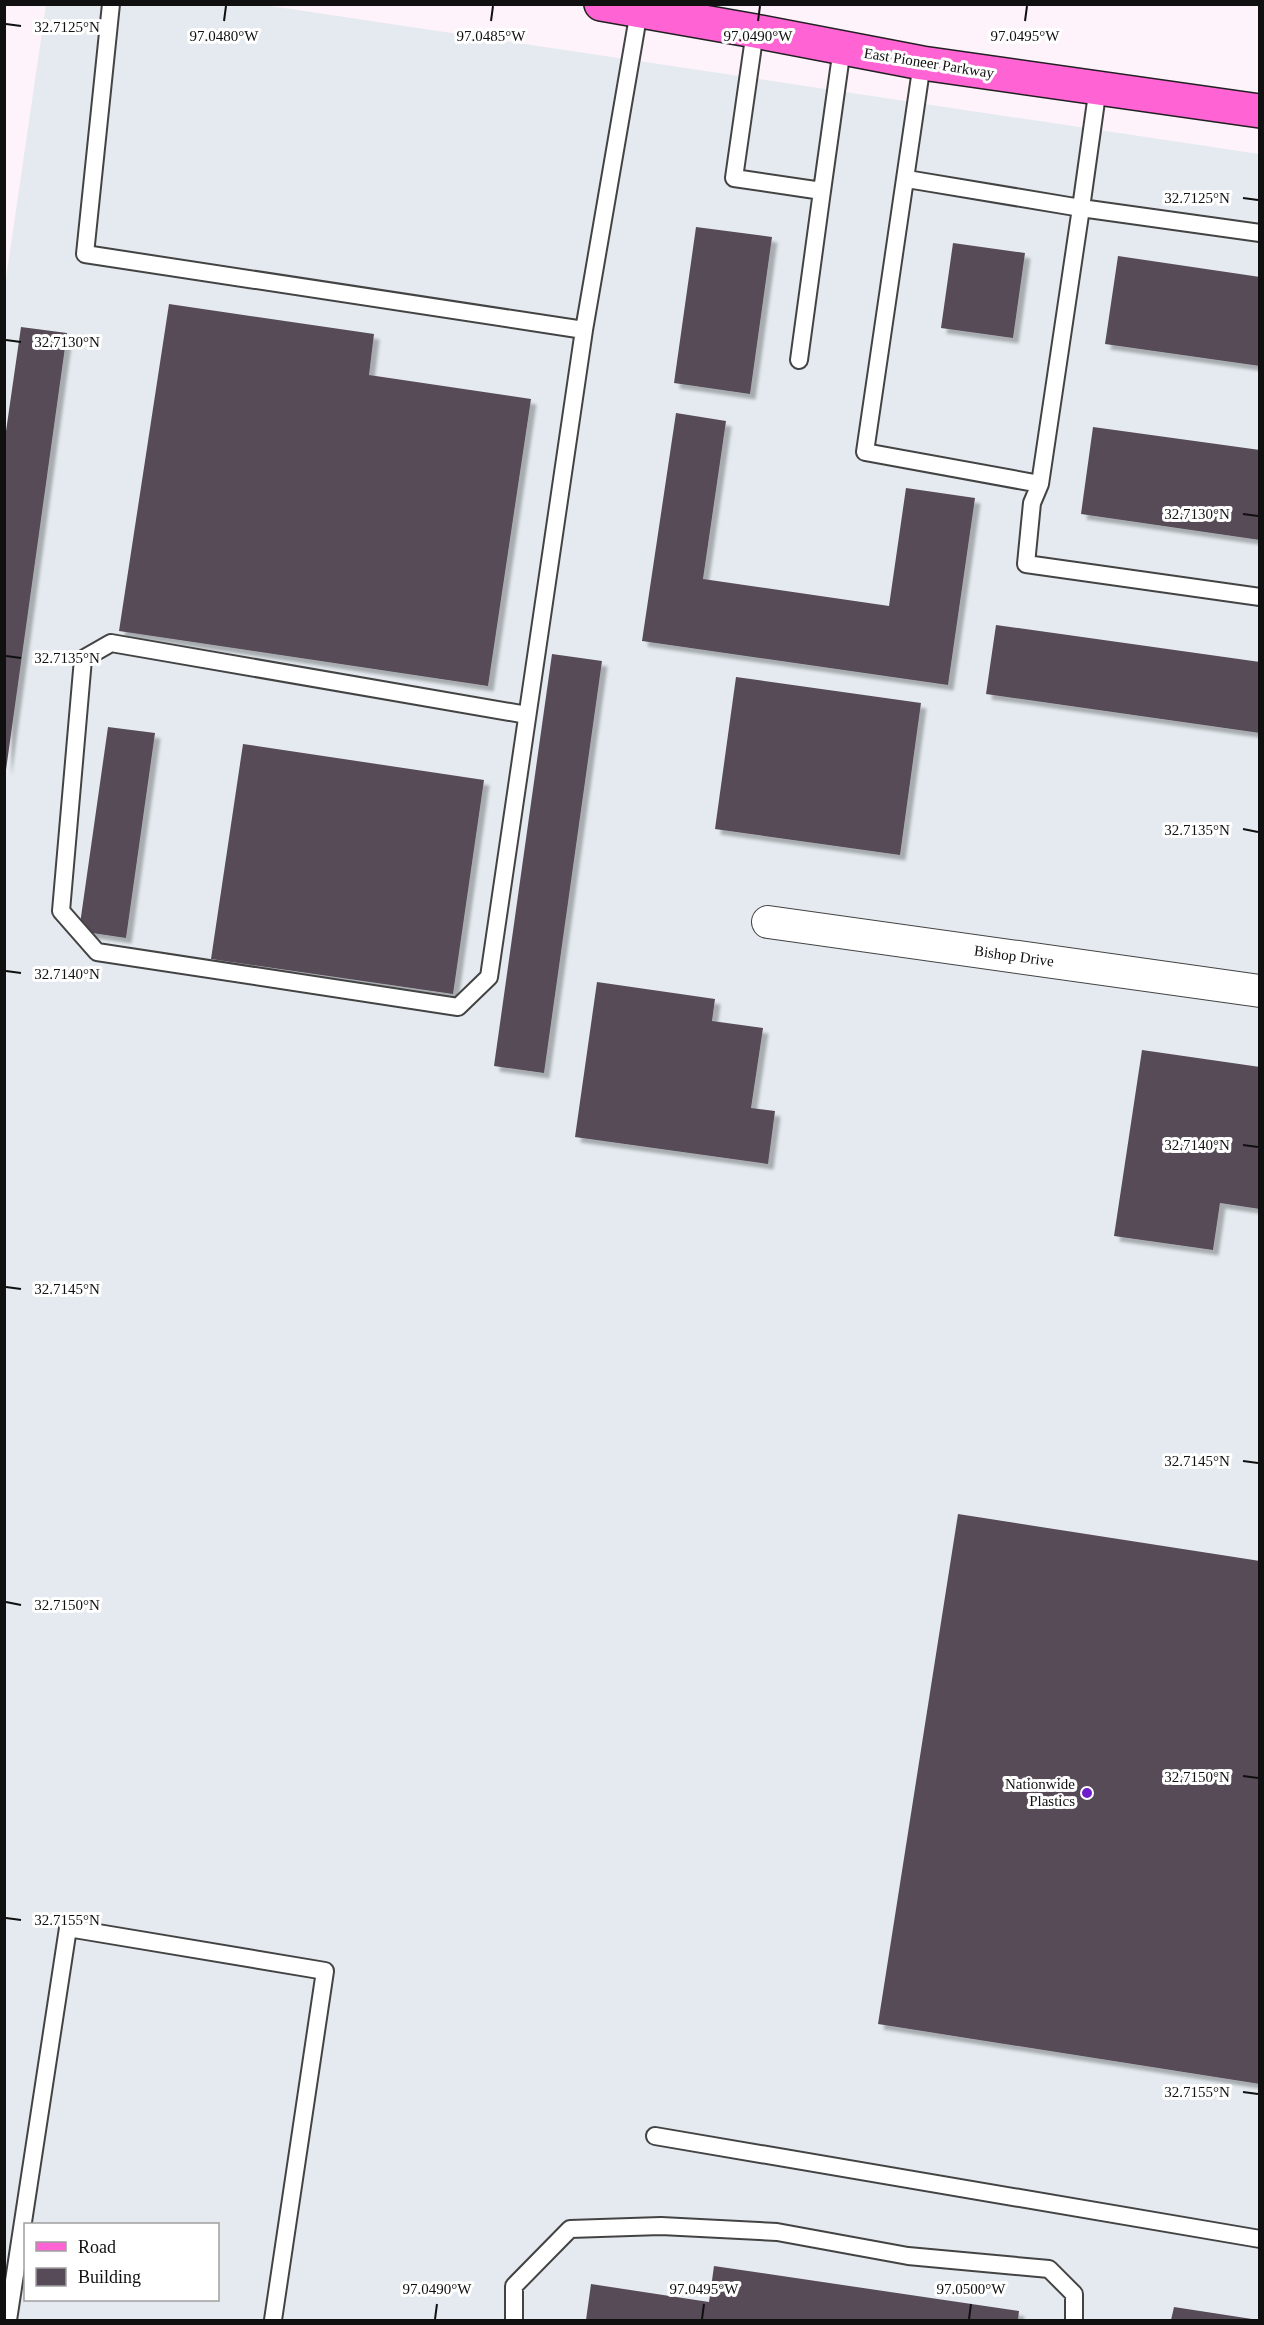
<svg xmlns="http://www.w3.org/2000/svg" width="1264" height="2325" font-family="'Times New Roman',serif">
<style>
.industrial{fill:#e4eaef;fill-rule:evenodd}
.building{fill:#584b59;filter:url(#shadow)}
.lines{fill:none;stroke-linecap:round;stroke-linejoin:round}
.service-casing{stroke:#434343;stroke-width:20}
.minor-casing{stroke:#434343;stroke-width:34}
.primary-casing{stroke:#212121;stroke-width:36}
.service{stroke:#fff;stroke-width:16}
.minor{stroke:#fff;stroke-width:32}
.primary{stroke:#ff63d4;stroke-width:33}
.ticks{fill:none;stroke:#101010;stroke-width:2}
.poi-dot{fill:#6e1ccc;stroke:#fff;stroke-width:2}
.labels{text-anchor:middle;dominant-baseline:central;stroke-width:6;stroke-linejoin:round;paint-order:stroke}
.street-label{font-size:15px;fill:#101010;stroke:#fff}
.poi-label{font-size:15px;fill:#101010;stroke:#fff;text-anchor:end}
.ticks-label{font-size:15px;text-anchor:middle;fill:#101010;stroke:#fff;stroke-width:6;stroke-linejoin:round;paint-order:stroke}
</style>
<defs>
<filter id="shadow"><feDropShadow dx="5.5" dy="5.5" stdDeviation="1.5" flood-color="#0004"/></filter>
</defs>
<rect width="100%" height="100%" fill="#fff3fb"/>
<path class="industrial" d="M46,5H264L1259,154V2320H5L4,292ZM26,2224H218V2300H26Z"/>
<path class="building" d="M696,227L772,237L750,394L674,383Z
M953,243L1025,253L1013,338L941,328Z
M1118,256L1260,277V366L1105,344Z
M169,304L374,334L369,375L531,399L488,686L119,631Z
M21,327L67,333L6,770L4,445Z
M676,413L726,421L703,579L889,606L906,488L975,498L948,685L642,641Z
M1093,427L1260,450V540L1081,514Z
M996,625L1260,662V733L986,694Z
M552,654L602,661L544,1073L494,1066Z
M736,677L921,703L900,855L715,829Z
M108,727L155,733L126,938L79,931Z
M243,744L484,780L453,994L211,959Z
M597,982L715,999L712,1021L763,1028L751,1108L775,1111L768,1164L575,1137Z
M1142,1050L1260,1067V1209L1220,1203L1213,1250L1114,1236Z
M958,1514L1260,1561V2084L878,2024Z
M714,2266L1019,2311L1018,2320H586L591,2284L709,2302Z
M1174,2307L1252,2319V2320H1171Z"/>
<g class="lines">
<g class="service-casing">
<path id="service" d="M111,4L85,254L584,330L639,11L638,5
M755,31L734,178L822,191L799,360
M922,63L865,452L1040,484L1032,503L1026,564L1260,597
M1098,87L1081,208L1260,233
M907,179L1081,208L1040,484
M822,191L842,48
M527,715L111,643L83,659L61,911L97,952L458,1007L489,977L584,330
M655,2136L1260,2239
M8,2320L68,1928L325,1971L273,2320
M514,2320V2286L570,2229L661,2226L777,2232L908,2256L1049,2269L1074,2294V2320"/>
</g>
<g class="minor-casing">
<path id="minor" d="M768,922L1260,991"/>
</g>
<g class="primary-casing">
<path id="primary" d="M601,4L755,31L922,63L1260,111"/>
</g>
<use href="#service" class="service"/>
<use href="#minor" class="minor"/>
<use href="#primary" class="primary"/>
</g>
<path class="ticks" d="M224,21L226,6M491,21L493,6M758,21L760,6M1025,21L1027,6M6,24L21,26M1243,198L1258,200M6,340L21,342M1243,514L1258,516M6,656L21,658M1243,829L1258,832M6,971L21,973M1243,1145L1258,1147M6,1287L21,1289M1243,1461L1258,1463M6,1602L21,1605M1243,1776L1258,1778M6,1918L21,1920M1243,2092L1258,2094M435,2319L437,2304M702,2319L704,2304M969,2319L971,2304"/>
<circle class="poi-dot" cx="1087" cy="1793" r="6"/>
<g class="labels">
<g class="street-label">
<text transform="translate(929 63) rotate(9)">East Pioneer Parkway</text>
<text transform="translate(1014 956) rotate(8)">Bishop Drive</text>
</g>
<g class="poi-label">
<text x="1075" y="1784">Nationwide<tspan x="1075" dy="17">Plastics</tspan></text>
</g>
</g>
<g class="ticks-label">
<text x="67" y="32">32.7125°N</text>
<text x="224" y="41">97.0480°W</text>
<text x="491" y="41">97.0485°W</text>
<text x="758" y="41">97.0490°W</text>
<text x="1025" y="41">97.0495°W</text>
<text x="1197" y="203">32.7125°N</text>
<text x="67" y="347">32.7130°N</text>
<text x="1197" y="519">32.7130°N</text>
<text x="67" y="663">32.7135°N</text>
<text x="1197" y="835">32.7135°N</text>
<text x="67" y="979">32.7140°N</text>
<text x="1197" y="1150">32.7140°N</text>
<text x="67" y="1294">32.7145°N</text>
<text x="1197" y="1466">32.7145°N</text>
<text x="67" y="1610">32.7150°N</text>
<text x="1197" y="1782">32.7150°N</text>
<text x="67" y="1925">32.7155°N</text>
<text x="1197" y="2097">32.7155°N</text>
<text x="437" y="2294">97.0490°W</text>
<text x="704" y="2294">97.0495°W</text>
<text x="971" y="2294">97.0500°W</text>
</g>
<rect width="1264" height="2325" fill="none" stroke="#101010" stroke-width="12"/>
<rect x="24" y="2223" width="195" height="78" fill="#ffffff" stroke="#9f9f9f" stroke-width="1.5"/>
<rect x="36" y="2242" width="30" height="9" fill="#ff63d4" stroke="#9f9f9f" stroke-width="1.5"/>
<text x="78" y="2253" font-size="18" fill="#101010">Road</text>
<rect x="36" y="2268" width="30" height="18" fill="#584b59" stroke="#9f9f9f" stroke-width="1.5"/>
<text x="78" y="2283" font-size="18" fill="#101010">Building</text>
</svg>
